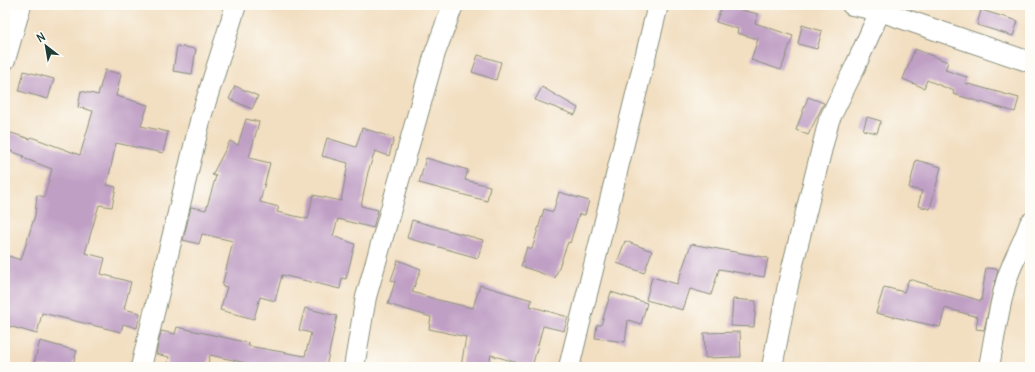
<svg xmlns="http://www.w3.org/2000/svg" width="1035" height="372" font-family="Delius,sans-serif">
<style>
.building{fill:#c09fc5}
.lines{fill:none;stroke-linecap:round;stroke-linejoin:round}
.street-casing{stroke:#888e7a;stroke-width:22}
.street{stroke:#fff;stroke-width:20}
</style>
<rect width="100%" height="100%" fill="#fdfcf7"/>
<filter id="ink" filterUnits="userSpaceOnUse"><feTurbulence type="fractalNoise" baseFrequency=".025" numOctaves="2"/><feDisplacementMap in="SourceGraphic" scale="8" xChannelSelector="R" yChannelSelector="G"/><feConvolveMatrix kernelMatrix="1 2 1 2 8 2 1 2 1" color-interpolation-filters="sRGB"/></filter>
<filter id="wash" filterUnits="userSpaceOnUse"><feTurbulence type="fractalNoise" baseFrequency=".012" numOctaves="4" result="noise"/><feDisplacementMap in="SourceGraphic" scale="16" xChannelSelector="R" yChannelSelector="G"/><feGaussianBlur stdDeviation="0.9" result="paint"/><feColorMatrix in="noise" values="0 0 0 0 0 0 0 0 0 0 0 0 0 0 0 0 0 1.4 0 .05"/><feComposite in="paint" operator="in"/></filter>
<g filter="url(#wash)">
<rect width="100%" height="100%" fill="#f2dec0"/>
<g id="blocks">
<path class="building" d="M722,5L758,14L755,23L793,36L781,70L751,60L758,39L737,33L738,29L716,22Z
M981,10L1018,21L1013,36L977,25Z
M802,25L822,31L817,49L798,44Z
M177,46L196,49L192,74L173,71Z
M915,49L948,62L945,70L967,77L965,83L1019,98L1015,112L953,94L954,91L927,80L924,88L903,79Z
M478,55L501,62L496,80L472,72Z
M105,70L121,74L116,96L148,105L141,126L168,132L163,153L116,143L107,185L116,187L112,207L99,205L85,253L105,258L101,274L131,282L124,309L140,313L137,328L123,324L121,332L42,313L37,334L5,325V255L21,260L35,215L37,195L44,197L52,169L23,158L24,156L5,149V131L30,139L31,137L80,155L93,111L78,107L81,91L98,95Z
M24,71L54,79L48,99L19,91Z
M235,86L258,96L252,109L229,99Z
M542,87L578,108L575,115L535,100Z
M808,97L824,103L808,135L796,130Z
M867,117L881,121L877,133L863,130Z
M246,119L259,122L249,158L270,163L260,202L279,207L277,212L308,219L313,195L341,201L348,163L322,156L327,138L356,147L362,128L394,138L389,156L375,151L368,172L361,206L378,210L373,228L338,219L333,236L355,244L346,279L342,278L340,289L282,275L275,301L260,297L254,319L220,310L227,287L222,286L233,241L202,234L199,244L183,240L191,207L206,210L216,176L212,175L230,141L238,145Z
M426,158L468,170L465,180L490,186L487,201L419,183Z
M916,160L941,167L930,209L918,206L922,191L909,188Z
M559,192L589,201L585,215L579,214L570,243L568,242L555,278L521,266L527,247L532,249L544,209L553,212Z
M412,220L483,240L478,258L407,238Z
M625,241L652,251L644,273L617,263Z
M691,244L768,258L764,277L719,269L711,295L690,289L683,310L646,300L652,277L677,284Z
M398,260L421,269L412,292L438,300L473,308L480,285L532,300L530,306L568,317L564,331L543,326L532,367L491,355L488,367H461L466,337L429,329L431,317L388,304L395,282L391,280Z
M986,268L998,269L984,330L976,329L978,317L945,308L940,327L876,313L884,287L904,292L909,279L981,301Z
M611,292L647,303L641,324L628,320L625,342L595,338L597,325H601Z
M733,299L756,301L754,327L731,326Z
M305,308L337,316L326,367H246V363L210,355L207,367H167L169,357L156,354L161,331L175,334L177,327L249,343L248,346L305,356L311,333L299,330Z
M740,332L741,357L705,358L704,333Z
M40,341L77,351L72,367H33Z"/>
</g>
</g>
<g filter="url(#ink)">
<use href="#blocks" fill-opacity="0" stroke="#888e7a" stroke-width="1"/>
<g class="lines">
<g class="street-casing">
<path id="street" d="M852,5L880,11L1030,62
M5,60L21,5
M141,367L201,117L236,5
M354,367L366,297L435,53L453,5
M569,367L658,5
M772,367L789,280L829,120L855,67L880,11
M989,367C994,340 998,312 1005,286C1010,264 1023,245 1030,223"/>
</g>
<use href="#street" class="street"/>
</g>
</g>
<rect width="1035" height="372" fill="none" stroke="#fdfcf7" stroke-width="20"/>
<g transform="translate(46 46) rotate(329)" stroke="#fdfcf7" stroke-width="3" paint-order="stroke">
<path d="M0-3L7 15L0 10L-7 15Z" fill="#1f3d34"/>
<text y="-6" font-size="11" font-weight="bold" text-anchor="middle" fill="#1f3d34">N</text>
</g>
</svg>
